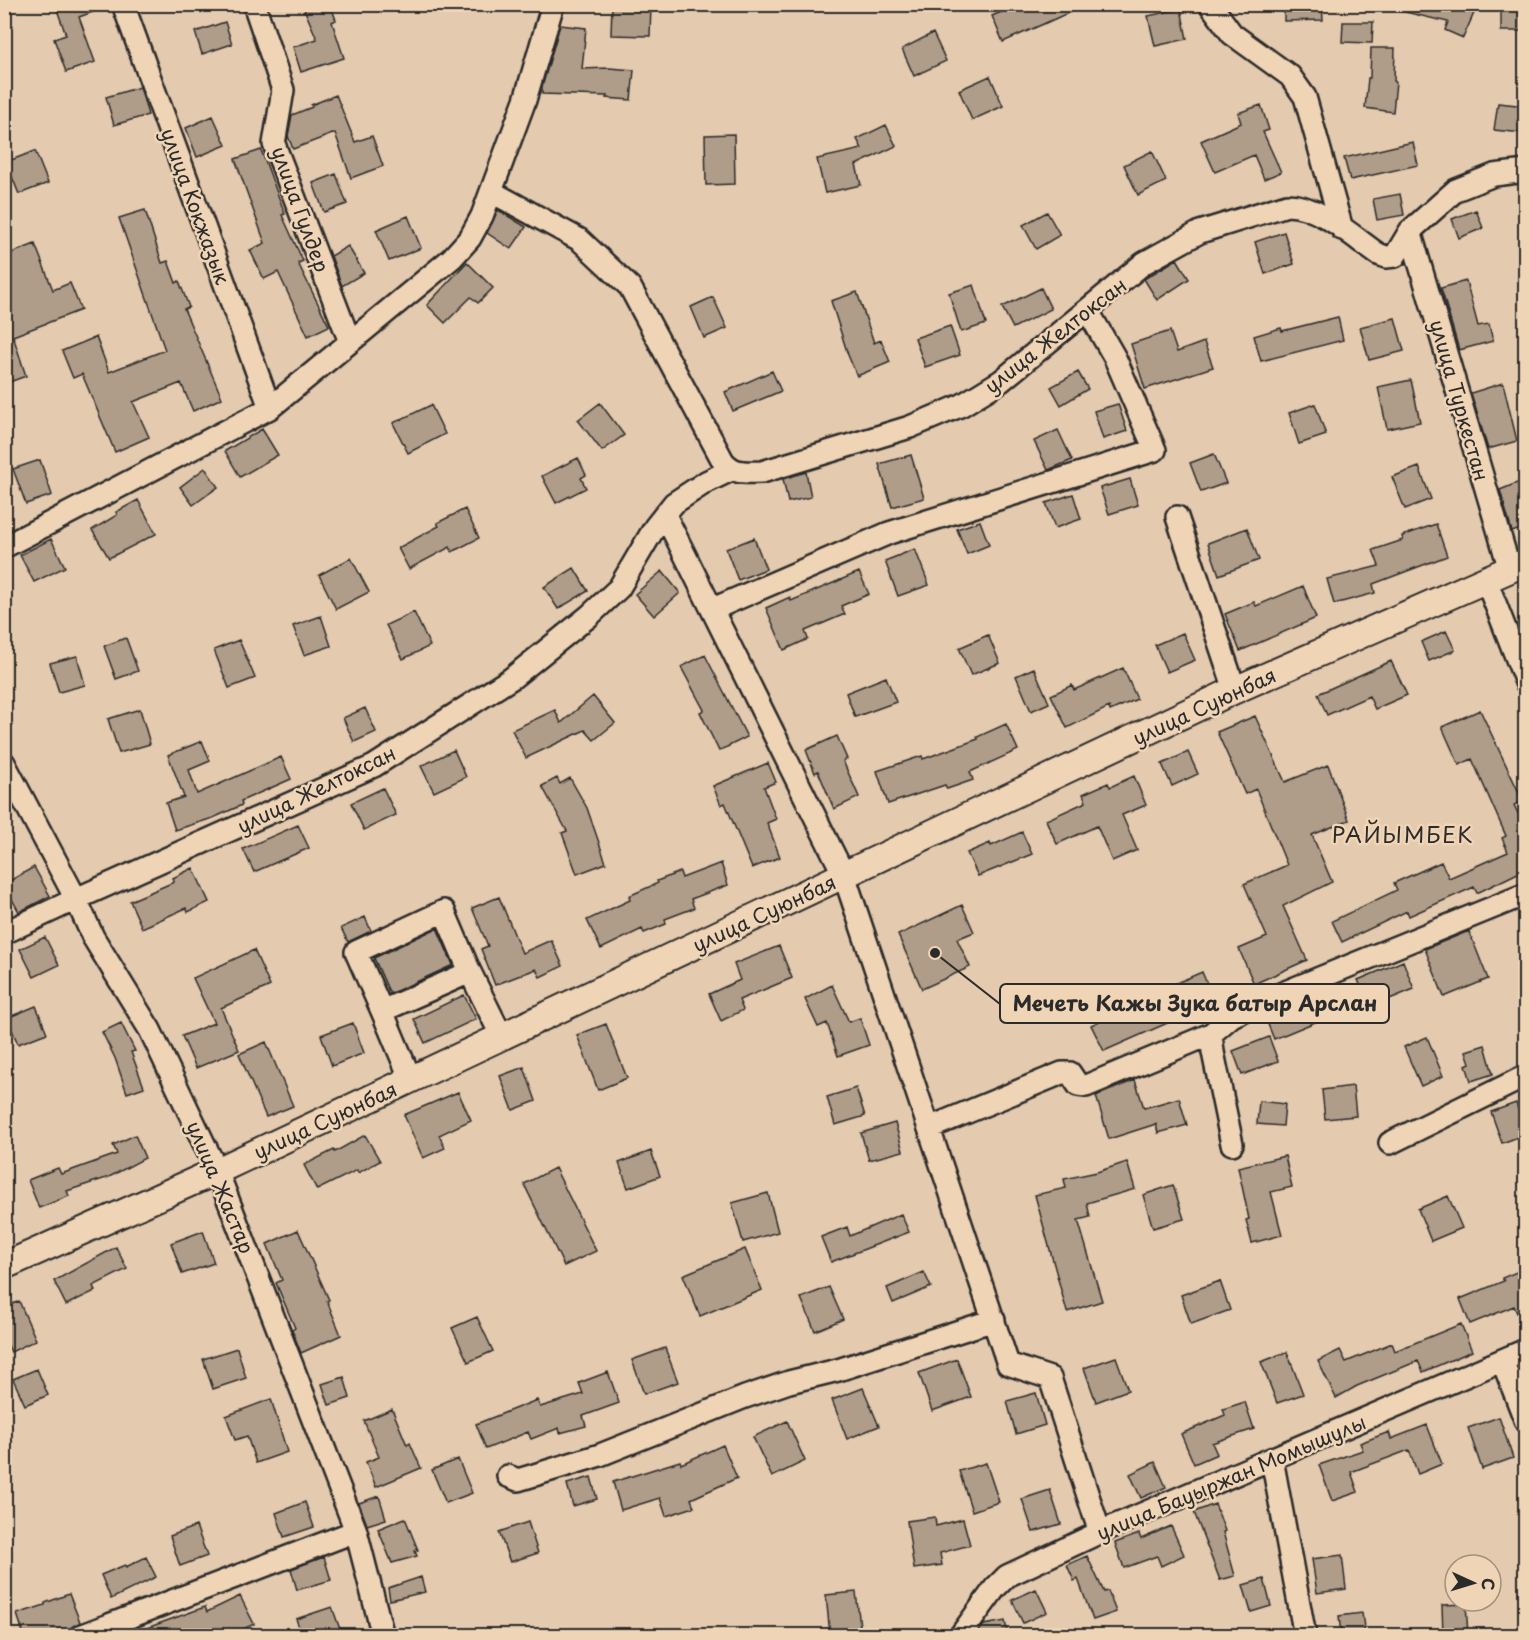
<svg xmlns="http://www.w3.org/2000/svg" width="1530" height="1640" font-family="'Playpen Sans',sans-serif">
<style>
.building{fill:#b09d89;stroke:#2b2b2b;stroke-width:1.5}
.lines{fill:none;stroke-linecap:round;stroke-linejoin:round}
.minor-casing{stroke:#2b2b2b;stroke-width:26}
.major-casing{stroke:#2b2b2b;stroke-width:30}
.minor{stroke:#f0d4b6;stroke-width:21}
.major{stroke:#f0d4b6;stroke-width:26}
.labels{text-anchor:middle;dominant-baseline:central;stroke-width:5;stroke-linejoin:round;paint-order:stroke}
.street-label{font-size:20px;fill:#2b2b2b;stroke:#f0d4b6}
.quarter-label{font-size:22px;letter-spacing:1.5px;fill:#2b2b2b;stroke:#f0d4b6}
.leader{fill:none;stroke:#2b2b2b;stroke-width:2}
.callout-dot{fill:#2b2b2b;stroke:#f0d4b6;stroke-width:2}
.callout{fill:#f0d4b6;stroke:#2b2b2b;stroke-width:2}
.callout-label{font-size:21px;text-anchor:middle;font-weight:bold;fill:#2b2b2b}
</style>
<rect width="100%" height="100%" fill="#e4caae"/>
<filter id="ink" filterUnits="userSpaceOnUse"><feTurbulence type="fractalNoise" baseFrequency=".0167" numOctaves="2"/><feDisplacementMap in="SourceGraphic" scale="12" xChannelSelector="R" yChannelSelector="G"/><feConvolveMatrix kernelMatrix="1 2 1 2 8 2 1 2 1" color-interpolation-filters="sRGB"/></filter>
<g filter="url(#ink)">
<path class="building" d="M55,4H108L109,6L79,17L95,62L66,72L54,39L66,35Z
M302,4H330L336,20L332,22L344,58L301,72L293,47L317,39Z
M612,4H651L650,36L611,35Z
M1020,4H1088L1003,42L992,16Z
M1284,4H1322L1323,20L1284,21Z
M1396,4H1478L1463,38L1445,30L1448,22L1396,10Z
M1501,4H1525V31H1501Z
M1181,9L1187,39L1155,46L1148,16Z
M225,22L232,44L202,54L195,32Z
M1343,22H1373L1372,43L1342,42Z
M560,25L586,28L582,69L609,68L634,70L631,100L606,98L607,96L542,94V87Z
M933,33L946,61L914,76L902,49Z
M1371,48H1395L1394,81L1396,82L1393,112L1365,108L1368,78H1370Z
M990,76L1003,106L972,120L959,90Z
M140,87L148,115L114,125L106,97Z
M336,95L355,142L372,136L383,166L351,178L335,133L293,149L288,136L292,115L312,107L311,105Z
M1498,103L1526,106L1523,133L1494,130Z
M1261,105L1269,130L1263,132L1281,172L1264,179L1254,155L1215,172L1201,141L1241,123L1238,113Z
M213,116L226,145L197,157L186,128Z
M886,125L896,146L856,165L861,185L825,193L817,159L862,149L857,139Z
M734,134L735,184L706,185L705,135Z
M1413,142L1418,165L1350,180L1344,158Z
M261,150L285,214L282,215L303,261L298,263L329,326L308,336L278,272L264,279L250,250L265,243L235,159Z
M35,151L48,183L19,194L6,162Z
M1152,151L1166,181L1138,195L1124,165Z
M336,174L347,204L324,212L313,183Z
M1400,194L1404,215L1377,220L1373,199Z
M145,210L162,263L168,261L176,283L179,281L189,307L184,309L222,398L193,411L181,383L133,402L149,437L115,452L82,374L73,378L62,351L96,337L109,372L165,350L119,218Z
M498,210L526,227L511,249L487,233Z
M1476,210L1483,228L1459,238L1452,219Z
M1047,212L1060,235L1036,249L1023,225Z
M408,216L421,248L389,261L376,230Z
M1284,232L1294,264L1265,274L1255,242Z
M35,244L53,290L70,283L81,310L13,336L26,376L4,384V256Z
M348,246L364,273L342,286L331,256Z
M1177,259L1189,279L1157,300L1144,279Z
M467,262L493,288L478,303L471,297L445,323L427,305Z
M1466,281L1478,326L1489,324L1493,341L1459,350L1441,288Z
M974,285L986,324L961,332L949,293Z
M1041,288L1051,309L1013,328L1002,307Z
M857,292L874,343L881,340L890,362L857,376L848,355L831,301Z
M713,297L727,328L704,338L691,307Z
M1338,317L1343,340L1261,361L1254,336L1281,328L1282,331Z
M1395,318L1404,351L1369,360L1360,327Z
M950,326L960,355L925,367L915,338Z
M1170,331L1177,352L1204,342L1213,367L1145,389L1131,344Z
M772,371L781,391L733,411L725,392Z
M1078,372L1088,389L1061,405L1051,387Z
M1411,380L1420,422L1387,429L1378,387Z
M1503,383L1517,441L1488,449L1471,393Z
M600,403L624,435L602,451L578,420Z
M1118,404L1127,431L1103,439L1094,411Z
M1315,404L1326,435L1299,444L1289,413Z
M431,405L445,434L408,453L393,423Z
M262,429L278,455L240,477L225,451Z
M1058,430L1072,460L1048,470L1034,441Z
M1214,454L1226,483L1201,492L1190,463Z
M911,455L924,498L892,507L879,464Z
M578,458L586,475L581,478L586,488L556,503L542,476Z
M40,460L52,495L26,504L13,469Z
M1419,467L1431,499L1405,509L1392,477Z
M205,468L218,487L193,505L180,487Z
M806,472L811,497L788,502L783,479Z
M1130,479L1138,505L1109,514L1100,488Z
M1522,481L1526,491V527L1512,532L1500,490Z
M1073,494L1081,519L1055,528L1046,503Z
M138,500L156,534L109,558L92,530L117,515L116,512Z
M465,509L479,538L452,552L450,547L409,569L398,548L439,526L437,523Z
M980,521L989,545L967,554L957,529Z
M1436,524L1447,556L1373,584L1375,593L1334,604L1327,579L1379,566L1373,550L1403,540L1402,536Z
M1247,528L1259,560L1219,575L1208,543Z
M754,538L766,569L738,580L726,549Z
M51,539L65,567L34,582L20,555Z
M915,549L929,585L898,596L885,561Z
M351,558L369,592L336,609L319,575Z
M574,568L588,591L558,609L544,587Z
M662,571L680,593L654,616L635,594Z
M859,572L869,594L841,606L845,614L805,631L808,639L784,650L766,608L790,597L791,601Z
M1303,586L1316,618L1240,651L1225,614L1254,602L1256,606Z
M414,612L430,646L403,659L386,625Z
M321,616L331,646L304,655L293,626Z
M1446,631L1455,650L1429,661L1421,642Z
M1183,633L1195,660L1167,672L1155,645Z
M988,635L1000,663L971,675L959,648Z
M126,638L138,671L116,679L104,646Z
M239,640L255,678L229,688L214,650Z
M705,655L747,737L719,751L700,712L704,710L681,667Z
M77,656L85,685L59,692L50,663Z
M1391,661L1407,695L1375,709L1369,696L1327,715L1318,694Z
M1034,668L1049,703L1031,711L1016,676Z
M1123,668L1137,699L1110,711L1109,707L1067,728L1051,695L1072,685L1074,690Z
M886,677L896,702L855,717L846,693Z
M593,696L615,723L594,740L585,730L526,758L512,730L555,710L561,723Z
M365,708L376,732L354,742L343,718Z
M140,709L150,744L119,753L108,719Z
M1480,710L1523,801L1514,805L1526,830V869L1477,893L1474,887L1409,916L1407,911L1342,942L1332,921L1397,890L1394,883L1441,862L1449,878L1508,852L1502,838L1506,836L1472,759L1459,765L1442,727Z
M1255,716L1285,782L1328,765L1349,820L1312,835L1332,882L1283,906L1307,960L1254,984L1239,949L1267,937L1244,884L1287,865L1256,789L1245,794L1217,732Z
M1006,724L1018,750L970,772L973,780L947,789L945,785L888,804L877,771L922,756L923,759L978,739L977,737Z
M837,736L847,759L843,761L859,797L834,809L818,771L815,773L806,750Z
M202,741L210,761L189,770L197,794L281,757L291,779L241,801L242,805L213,818L175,830L166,803L184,797L168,755Z
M454,750L466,777L434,792L421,766Z
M1188,752L1198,774L1172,786L1162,764Z
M768,763L776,782L764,787L776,819L767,823L780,857L752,868L725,803L721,805L713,786Z
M1134,776L1146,805L1122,815L1137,850L1112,861L1097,826L1057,844L1046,820L1086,802L1083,794L1108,783L1110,787Z
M557,778L560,784L570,778L587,808L606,863L577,874L562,833L567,831L542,786Z
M383,788L396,815L364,830L351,803Z
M298,825L309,848L254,872L243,849Z
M1022,832L1032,854L978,876L967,853L990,843L991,846Z
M721,863L728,885L691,899L694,908L665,919L666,924L644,933L642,929L601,949L587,920L630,900L629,896L658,883L657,881L680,872L682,878Z
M34,867L50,896L19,912L4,884Z
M193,868L209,902L188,912L186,908L142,928L130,901L174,882L173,878Z
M499,897L522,953L551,940L563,966L540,977L536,969L495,985L481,949L488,946L472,908Z
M962,905L974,932L957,939L970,967L922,989L898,935Z
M365,917L371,931L348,942L341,928Z
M437,928L453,965L390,994L374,958Z
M1469,931L1488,979L1444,997L1425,949Z
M45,937L59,965L34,977L20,949Z
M779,946L792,978L739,1000L743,1010L721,1021L709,994L740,980L734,964Z
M254,950L270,986L221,1008L239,1050L196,1068L182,1036L214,1023L193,978Z
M1403,961L1414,989L1370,1007L1358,980Z
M1202,972L1215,1002L1104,1051L1091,1025L1159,993L1158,991Z
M832,985L849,1022L860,1018L869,1045L838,1056L827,1023L818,1027L805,999Z
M464,995L476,1019L425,1043L414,1019Z
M1311,998L1320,1020L1274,1039L1265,1017Z
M36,1006L47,1033L18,1044L7,1018Z
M121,1023L135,1051L131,1052L144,1087L127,1093L115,1058L102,1032Z
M353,1023L364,1053L332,1066L321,1035Z
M606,1024L627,1078L598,1090L577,1035Z
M1269,1037L1278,1061L1242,1075L1233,1051Z
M1427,1037L1443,1076L1421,1086L1404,1047Z
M266,1042L293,1106L266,1117L239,1054Z
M1485,1045L1493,1074L1471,1081L1466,1065L1470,1063L1466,1051Z
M524,1067L536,1101L513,1110L500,1076Z
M1135,1080L1144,1108L1179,1098L1187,1125L1158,1133L1156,1124L1109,1139L1096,1096Z
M1353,1086L1356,1116L1325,1119L1322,1090Z
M856,1088L865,1116L835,1125L827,1097Z
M458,1092L471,1120L439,1135L445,1148L423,1158L404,1115Z
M1259,1101L1285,1104L1283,1126L1257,1124Z
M1516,1103L1526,1134L1502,1143L1491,1112Z
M895,1123L903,1151L869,1160L861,1133Z
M135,1135L145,1158L109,1177L67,1191L69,1196L39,1208L28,1180L58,1168L61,1174L117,1154L113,1145Z
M365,1135L380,1161L358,1173L357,1170L317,1190L304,1165L334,1150L335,1152Z
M651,1151L660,1176L628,1188L619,1163Z
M1285,1156L1292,1187L1271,1192L1282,1235L1252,1243L1246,1220L1249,1219L1238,1167Z
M1127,1162L1135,1189L1087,1203L1090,1217L1078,1220L1102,1301L1067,1312L1035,1195L1066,1188L1064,1179L1097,1172Z
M555,1168L596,1251L564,1266L524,1184Z
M1173,1185L1184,1219L1153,1228L1143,1195Z
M768,1193L778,1232L743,1242L732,1203Z
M1448,1196L1462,1228L1431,1241L1418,1209Z
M901,1214L909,1232L831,1262L821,1237L847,1227L850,1236Z
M298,1230L329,1300L327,1301L341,1335L301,1353L292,1330L295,1328L276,1283L282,1280L267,1244Z
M203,1231L214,1263L182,1274L171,1243Z
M116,1247L127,1269L93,1286L95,1291L66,1305L54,1281Z
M745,1249L762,1290L700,1316L683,1275Z
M1526,1268V1334L1514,1306L1470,1324L1460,1299L1504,1281L1502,1278Z
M924,1272L931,1287L893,1303L887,1288Z
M1220,1281L1230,1310L1191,1324L1181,1295Z
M829,1287L843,1319L815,1331L801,1298Z
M19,1301L36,1340L11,1352L4,1337V1308Z
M477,1317L493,1351L468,1362L452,1328Z
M1461,1324L1472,1351L1423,1372L1418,1361L1357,1386L1336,1398L1318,1361L1340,1350L1346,1362L1392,1343L1395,1351Z
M237,1348L246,1378L213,1389L203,1359Z
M665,1348L678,1382L644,1394L632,1360Z
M1287,1352L1303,1394L1277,1403L1261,1362Z
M1116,1357L1128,1390L1096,1402L1084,1368Z
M957,1359L971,1397L932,1411L919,1373Z
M37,1369L48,1395L25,1405L13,1379Z
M608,1372L619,1403L583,1416L586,1426L560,1433L559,1428L531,1439L528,1432L486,1449L476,1424L537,1400L540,1407L583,1394L579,1383Z
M344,1377L350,1398L329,1405L322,1384Z
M863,1388L879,1426L847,1439L832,1400Z
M1036,1393L1045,1425L1016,1434L1007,1401Z
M271,1399L287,1452L256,1463L247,1436L235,1440L226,1416Z
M1245,1402L1254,1429L1212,1443L1217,1454L1194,1464L1181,1434L1225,1415L1223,1409Z
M392,1409L407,1445L410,1443L421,1468L376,1487L366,1462L379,1457L364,1421Z
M1499,1417L1513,1458L1482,1469L1468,1428Z
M787,1421L805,1461L772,1477L753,1437Z
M1427,1425L1442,1464L1418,1474L1409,1450L1351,1472L1358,1492L1332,1501L1319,1465L1363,1450L1360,1443L1389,1432L1391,1439Z
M723,1445L737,1478L691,1499L694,1507L666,1516L660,1498L621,1510L613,1482L680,1461L681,1464Z
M458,1459L472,1493L446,1503L432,1470Z
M1155,1462L1166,1487L1141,1498L1130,1474Z
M986,1463L999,1502L972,1511L959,1471Z
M591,1477L597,1499L573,1506L567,1484Z
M1050,1490L1061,1524L1033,1532L1022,1499Z
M379,1496L386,1519L367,1525L359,1503Z
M305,1502L314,1527L284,1537L276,1513Z
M1215,1504L1225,1531L1223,1532L1235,1576L1220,1580L1194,1512Z
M935,1517L936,1526L963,1519L970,1545L940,1553L942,1565L914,1569L907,1521Z
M405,1518L418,1550L415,1551L417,1556L392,1563L378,1529Z
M528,1522L538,1553L510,1562L499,1532Z
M196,1526L207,1556L180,1566L170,1536Z
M1171,1526L1184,1555L1161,1566L1157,1556L1124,1568L1115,1543L1139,1534L1141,1539Z
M1342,1555L1346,1589L1317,1593L1312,1559Z
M1087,1556L1104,1592L1108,1591L1116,1612L1093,1620L1078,1579L1074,1581L1067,1565Z
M146,1557L156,1577L111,1599L101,1575L125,1565L126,1567Z
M324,1557L331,1580L297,1590L291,1569Z
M421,1577L425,1592L390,1600L388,1588Z
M1264,1579L1271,1606L1251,1612L1243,1585Z
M1036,1589L1047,1612L1023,1623L1012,1600Z
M856,1592L861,1635H830L826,1595Z
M69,1594L80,1622L71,1628L67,1635H24L17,1614L45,1605V1603Z
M240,1596L254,1624L231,1635H130V1634L205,1607L207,1612Z
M1466,1604L1468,1635H1443L1442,1605Z
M332,1607L341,1632L331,1635H302L296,1619Z
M1362,1613L1365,1635H1341L1339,1616Z
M1005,1621L1008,1635H976L984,1625Z"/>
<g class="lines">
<g class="minor-casing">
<path id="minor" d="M123,4L270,408
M254,4L283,90L274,144L350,342
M1210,4L1232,34L1290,76L1305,97L1342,229
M492,192L580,240L630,287L723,461C735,475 745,472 762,472L910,427L962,405L1001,381L1144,263L1200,232L1287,205C1319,205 1352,236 1378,254L1386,257L1395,256L1410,231L1456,190L1494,175L1526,171
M1410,231L1510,570
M665,515L844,875L1008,1364L1050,1378L1100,1533
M1177,517L1235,690
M4,547L270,408L452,258L470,238L482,216L525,100L553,4
M1486,580L1526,682
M713,609L889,533L1155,450L1115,358L1088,311
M4,763L76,899L93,937L150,1030L217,1171L356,1531L383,1636
M4,933L76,899L374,766L512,678L589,616L619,588L655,527L674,503L706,482L731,470
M382,1011L356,952L444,911L470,972
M1211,1034L1213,1052L1232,1144
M411,1080L382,1011L470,972L502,1037
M929,1128L1062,1073H1070L1078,1085L1086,1086L1211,1034L1232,1016L1273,997L1526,894
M1390,1143L1526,1076
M1502,1360L1526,1422
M1272,1459L1305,1636
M508,1476L518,1480L600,1455L745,1397L789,1382L838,1370L994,1320
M80,1636L356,1531
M960,1636L995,1588L1007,1576L1107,1529L1526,1350"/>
</g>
<g class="major-casing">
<path id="major" d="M4,1266L217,1171L1235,690L1526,562"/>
</g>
<use href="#minor" class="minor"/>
<use href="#major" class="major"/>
</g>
</g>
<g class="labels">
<g class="street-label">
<text transform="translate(196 206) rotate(70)">улица Кокжазык</text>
<text transform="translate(301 209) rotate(70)">улица Гулдер</text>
<text transform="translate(1055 335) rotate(-38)">улица Желтоксан</text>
<text transform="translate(1460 400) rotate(74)">улица Туркестан</text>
<text transform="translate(1204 706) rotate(-25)">улица Суюнбая</text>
<text transform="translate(316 789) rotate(-26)">улица Желтоксан</text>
<text transform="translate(764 913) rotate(-25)">улица Суюнбая</text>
<text transform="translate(325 1120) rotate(-25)">улица Суюнбая</text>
<text transform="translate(221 1187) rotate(67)">улица Жастар</text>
<text transform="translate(1231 1477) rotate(-23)">улица Бауыржан Момышулы</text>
</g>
<g class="quarter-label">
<text x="1403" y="833">РАЙЫМБЕК</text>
</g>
</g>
<path class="leader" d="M935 953L1000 1004"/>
<circle class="callout-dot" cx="935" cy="953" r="6"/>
<rect class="callout" x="1000" y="984" width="389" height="39" rx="6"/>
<g class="callout-label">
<text x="1195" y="1011">Мечеть Кажы Зука батыр Арслан</text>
</g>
<rect width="1530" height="1640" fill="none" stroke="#f0d4b6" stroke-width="24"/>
<rect x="12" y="12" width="1506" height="1616" fill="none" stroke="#2b2b2b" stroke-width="2" filter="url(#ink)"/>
<g transform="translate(1473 1583) rotate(94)"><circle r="28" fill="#f0d4b6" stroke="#a1907e" stroke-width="1.5"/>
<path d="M0-4.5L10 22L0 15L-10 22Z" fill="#2b2b2b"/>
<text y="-9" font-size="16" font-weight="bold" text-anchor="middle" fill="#2b2b2b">С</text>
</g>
</svg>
